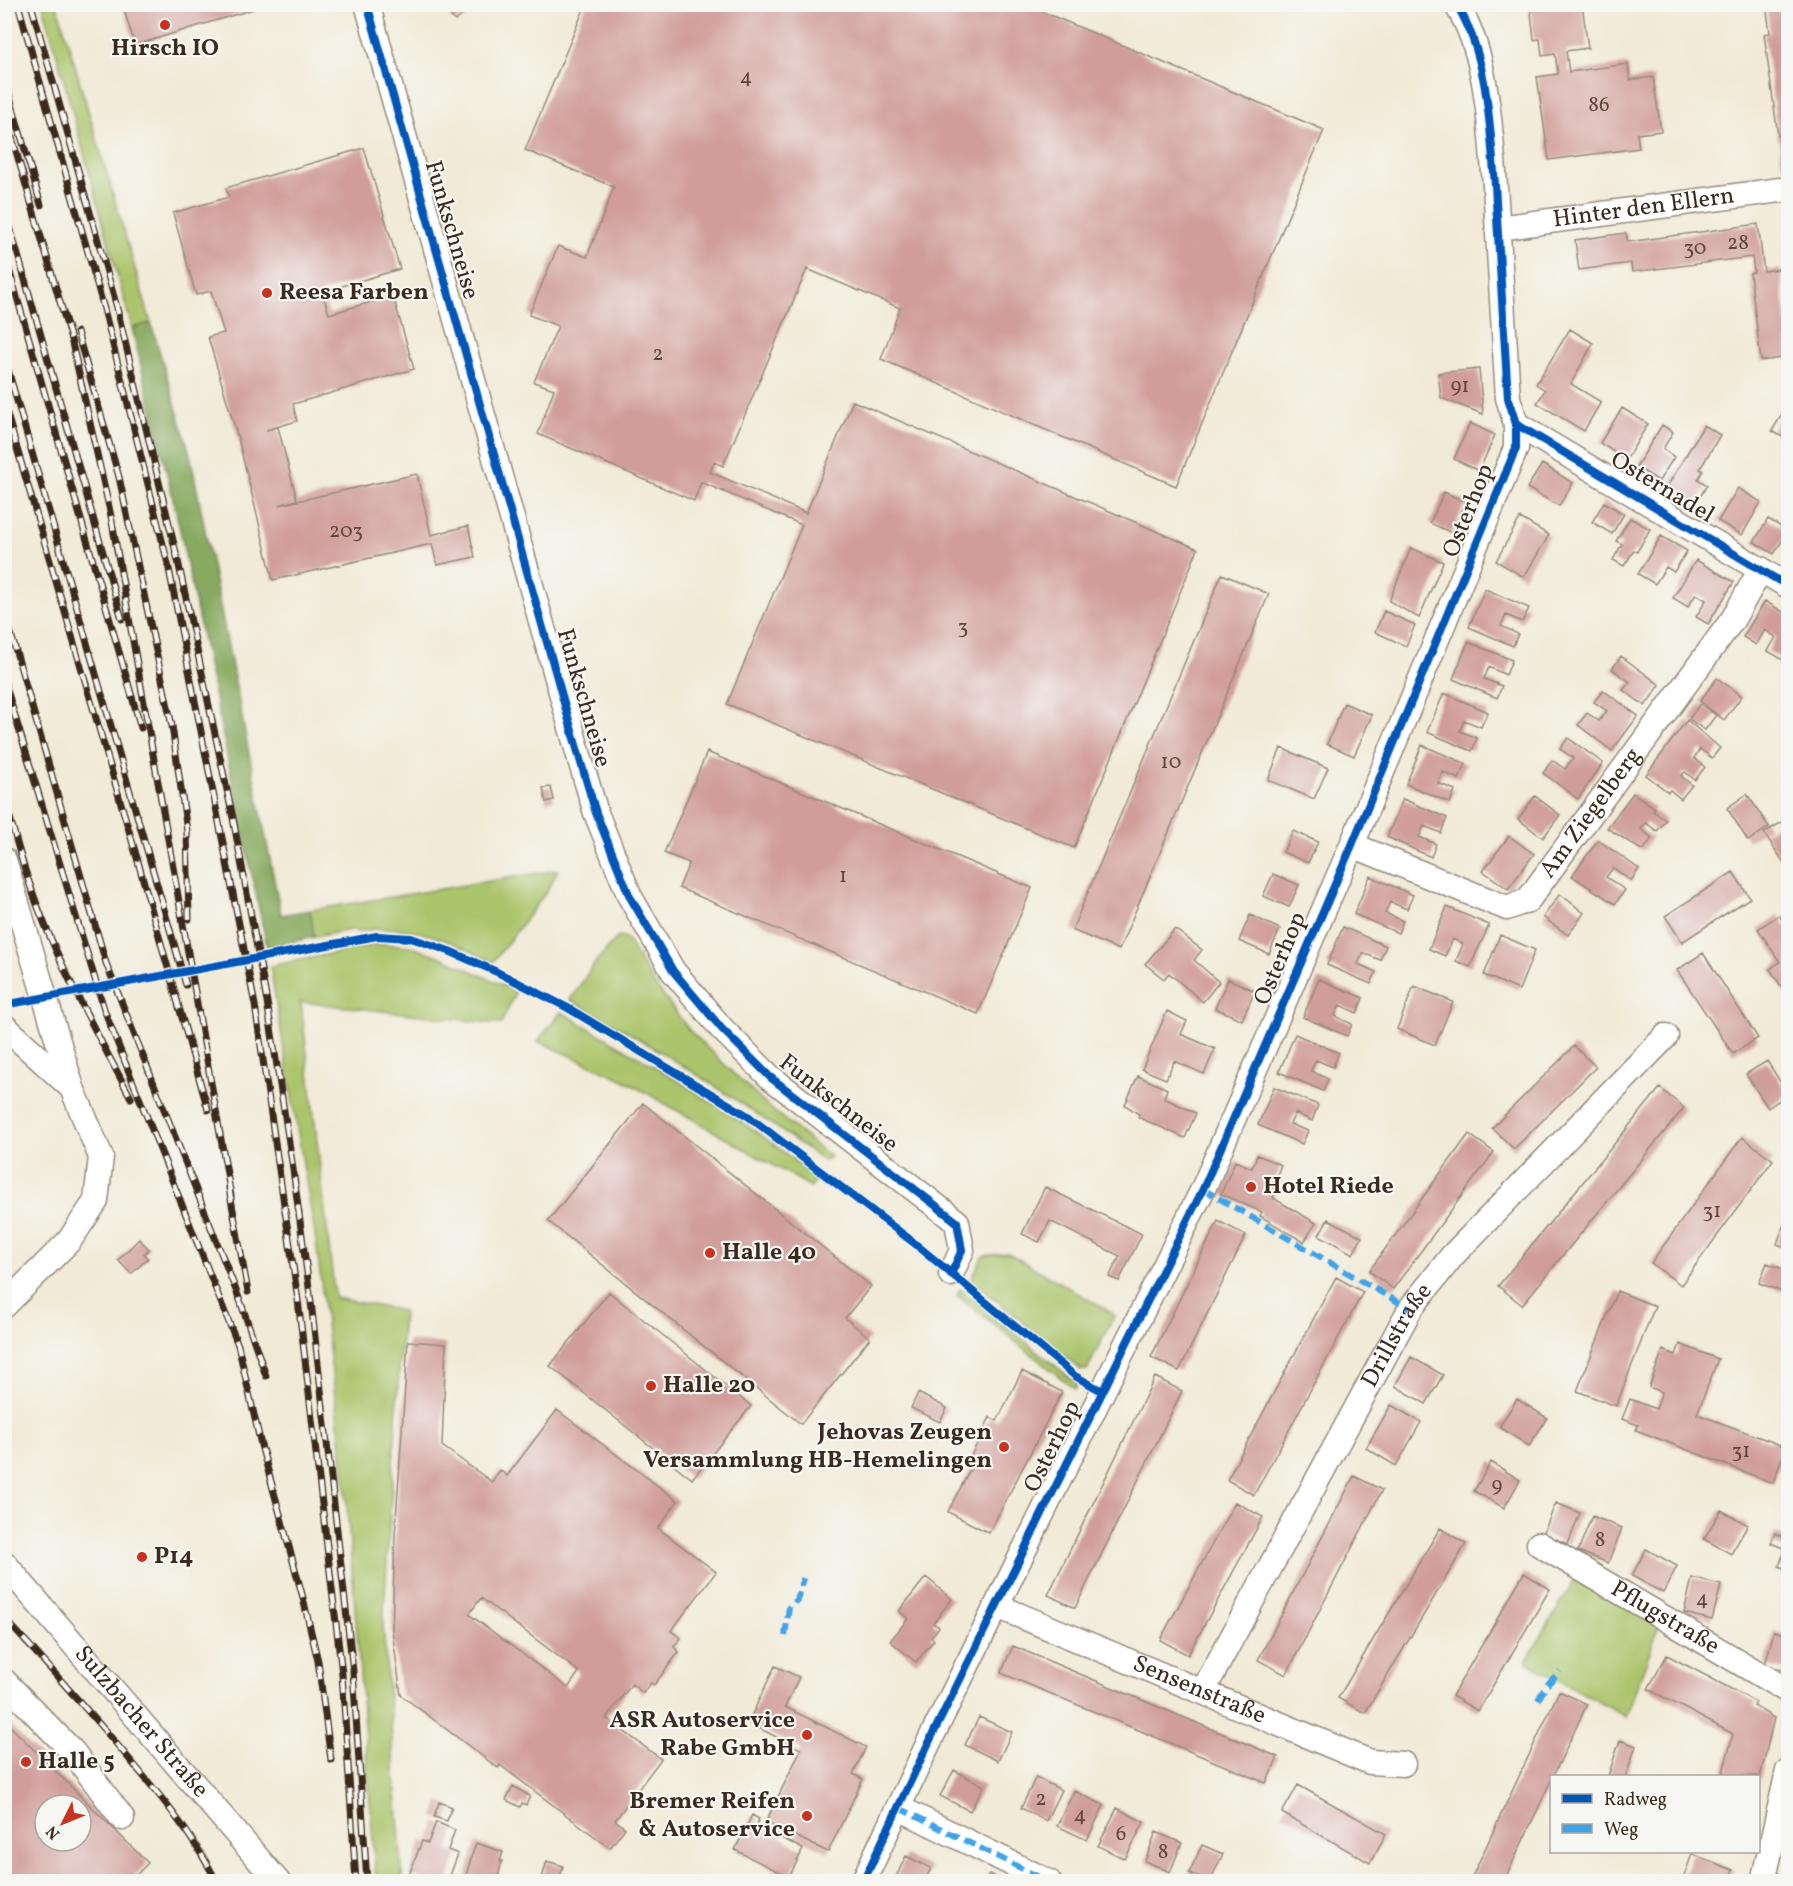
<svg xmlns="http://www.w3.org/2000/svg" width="1793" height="1886" font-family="Vollkorn,serif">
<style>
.green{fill:#abc56c;stroke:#737845;stroke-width:1.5}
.forest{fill:#88aa60;stroke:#626a3f;stroke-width:1.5}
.building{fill:#d09d9a;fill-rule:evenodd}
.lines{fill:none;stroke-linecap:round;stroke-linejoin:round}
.street-casing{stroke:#968a7a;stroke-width:27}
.street{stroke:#fff;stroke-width:24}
.rail-casing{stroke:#3b2a1e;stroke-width:7}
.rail{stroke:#f6f6f2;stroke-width:4.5;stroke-dasharray:14;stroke-linecap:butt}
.quiet{stroke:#3fa3ea;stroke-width:6;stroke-dasharray:12 6;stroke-linecap:butt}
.cycleway-casing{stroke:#f6f6f2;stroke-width:11}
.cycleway{stroke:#0057b8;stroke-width:8}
.poi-dot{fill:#c8321e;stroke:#f6f6f2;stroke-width:2}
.labels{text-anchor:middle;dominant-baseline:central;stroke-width:4.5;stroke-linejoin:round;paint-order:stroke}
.number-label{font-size:21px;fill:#60473d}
.poi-label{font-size:24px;font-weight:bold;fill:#3b2a1e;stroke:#f6f6f2;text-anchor:start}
.street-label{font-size:24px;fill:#3b2a1e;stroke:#f6f6f2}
</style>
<rect width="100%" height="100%" fill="#f6f6f2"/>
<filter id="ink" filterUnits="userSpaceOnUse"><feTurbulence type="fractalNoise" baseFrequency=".0167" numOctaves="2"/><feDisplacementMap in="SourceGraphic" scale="12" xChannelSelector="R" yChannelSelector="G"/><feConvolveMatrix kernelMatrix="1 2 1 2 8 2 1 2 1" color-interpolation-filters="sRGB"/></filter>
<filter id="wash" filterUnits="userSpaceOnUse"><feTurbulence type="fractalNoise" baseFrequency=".008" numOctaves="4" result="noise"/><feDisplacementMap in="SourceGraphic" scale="24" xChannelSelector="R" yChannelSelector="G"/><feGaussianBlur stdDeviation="1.35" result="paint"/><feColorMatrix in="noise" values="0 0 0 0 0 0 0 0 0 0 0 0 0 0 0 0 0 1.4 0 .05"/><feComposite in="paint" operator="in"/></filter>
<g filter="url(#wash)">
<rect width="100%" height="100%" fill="#f1ead7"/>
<path class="green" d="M43,5H57L151,323L132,328Z
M558,870L547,891L493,962C448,940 408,920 356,932L355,929L314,937L310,910Z
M619,936L627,939L650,978L689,1030L764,1103L830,1157L824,1161C742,1102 659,1047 570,1000L597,960Z
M380,944L410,946L439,956L516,991L501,1024L301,1002L335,1298L403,1311L383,1624L403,1882L376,1881L345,1479L316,1241L270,966Z
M561,1012L678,1080L757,1132L818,1178L811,1187L624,1080L538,1041Z
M1008,1253L1111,1312L1114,1316L1087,1370H1081L973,1281L972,1278L983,1256Z
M960,1289L1078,1384L1075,1389L957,1295Z
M1577,1576L1660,1624L1626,1717L1526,1662Z"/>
<path class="forest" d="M151,323L190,454L281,915L310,910L314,937L267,947L176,511L132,328Z"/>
<g id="blocks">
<path class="building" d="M122,4H267V5L135,45Z
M453,4H462L468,11L455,21L446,11Z
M586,4H1024L1324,130L1176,486L881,359L900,308L807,269L723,466L714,462L710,472L806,513L853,401L1198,549L1074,848L727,704L802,525L701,482L694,501L538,434L554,389L534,382L558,326L529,315L558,246L587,257L614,187L525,150Z
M1530,4H1582L1588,48L1566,51L1569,72L1628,64L1630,80L1653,77L1661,131L1637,134L1639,148L1549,160L1537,77L1558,74L1555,54L1542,56L1540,39L1534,40Z
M1766,4H1788V164L1782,165L1764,34L1770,33Z
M364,148L400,269L322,292L329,314L393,296L414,369L293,404L297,421L266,430L278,427L297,500L279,505L417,474L431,535L468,526L475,557L437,565L432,544L273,580L238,438L208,337L224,333L211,291L196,295L173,213L229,197L226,188Z
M1758,224L1764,271L1780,269L1788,331V357L1761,361L1750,273L1754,272L1752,257L1632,272L1631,263L1579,270L1575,240L1626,233L1628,242Z
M1570,329L1593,343L1571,384L1601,402L1584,431L1537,403L1545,390L1536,384Z
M1479,369L1483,414L1441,398L1438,373Z
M1788,404V440L1772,431Z
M1622,408L1648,424L1626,460L1600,443Z
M1470,423L1495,435L1479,471L1454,459Z
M1662,425L1673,432L1663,449L1674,457L1659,481L1636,467Z
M1704,425L1720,435L1700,469L1703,471L1698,479L1707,485L1694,507L1665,490Z
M1542,464L1573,483L1559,506L1527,488Z
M1738,488L1761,502L1742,535L1718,521Z
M1444,492L1466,502L1452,533L1430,523Z
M1604,502L1624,514L1612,534L1592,522Z
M1520,518L1549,535L1524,577L1496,561Z
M1630,518L1650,529L1637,552L1634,550L1624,566L1613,560L1622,544L1616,541Z
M1768,519L1788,531L1774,554L1754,542Z
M1661,536L1687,551L1674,572L1666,567L1655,584L1638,574Z
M1411,548L1443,562L1419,618L1389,601Z
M1696,560L1734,582L1708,624L1696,617L1706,600L1696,594L1688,607L1673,598Z
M1222,574L1269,594L1119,950L1072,930Z
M1485,589L1529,608L1522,622L1506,615L1501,626L1518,634L1513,646L1469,627Z
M1765,601L1788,615V651L1783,660L1768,651L1776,637L1765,630L1756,645L1743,637Z
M1384,611L1415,625L1406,646L1375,632Z
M1468,642L1512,660L1506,675L1489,667L1484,679L1502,686L1497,698L1453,679Z
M1621,656L1660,685L1645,706L1623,690L1630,682L1612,669Z
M1717,678L1742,696L1724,720L1700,701Z
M1603,690L1638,716L1612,751L1578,725L1587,713L1599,721L1607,711L1594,702Z
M1444,693L1488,712L1481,727L1464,720L1460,731L1477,738L1472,751L1427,732Z
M1344,703L1372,715L1354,756L1327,744Z
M1700,704L1716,715L1705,730L1689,719Z
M1687,720L1720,748L1712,758L1700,749L1694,758L1705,767L1695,780L1685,772L1681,776L1692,785L1681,799L1670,790L1668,792L1646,775Z
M1568,738L1603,763L1578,799L1543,773L1552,760L1565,769L1573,758L1560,749Z
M1422,745L1466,764L1459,779L1443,772L1438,783L1455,790L1450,803L1406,784Z
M1281,748L1328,768L1314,799L1268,780Z
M707,752L1032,888L978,1014L679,888L689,863L664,853Z
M551,787L554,800L546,802L543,788Z
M1633,793L1655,808L1653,811L1666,820L1657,831L1646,823L1643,826L1641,829L1652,838L1643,851L1607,828Z
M1747,794L1769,827L1748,841L1727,808Z
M1535,796L1560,815L1543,838L1518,819Z
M1403,799L1447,818L1441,833L1424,826L1419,837L1436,844L1431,857L1387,837Z
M1785,820L1788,826V865L1786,866L1764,833Z
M1293,831L1318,842L1308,863L1283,852Z
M1509,836L1534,854L1508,889L1483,871Z
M1598,840L1639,869L1631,881L1613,868L1606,877L1625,890L1615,904L1572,876Z
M1733,872L1750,898L1682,942L1665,916Z
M1273,874L1299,885L1289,907L1263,896Z
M1370,876L1413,895L1407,909L1390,902L1385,913L1403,921L1398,933L1354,914Z
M1560,894L1584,913L1568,935L1543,917Z
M1447,907L1489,925L1470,967L1456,961L1463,944L1453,939L1445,956L1429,949Z
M1250,915L1280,929L1269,954L1239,941Z
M1779,915L1788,929V997L1770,969L1780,962L1758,929Z
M1343,927L1386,946L1380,960L1363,953L1358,964L1376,972L1371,984L1327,965Z
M1175,929L1202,950L1194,960L1219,982L1203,1002L1169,973L1164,979L1145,964Z
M1500,935L1535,950L1519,990L1484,975Z
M1703,953L1758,1038L1733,1054L1677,970Z
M1228,979L1255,991L1242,1020L1215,1008Z
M1319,979L1363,998L1357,1013L1340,1005L1335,1016L1352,1024L1347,1036L1303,1017Z
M1414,986L1453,1002L1435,1045L1397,1029Z
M1167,1011L1187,1021L1181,1034L1215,1049L1204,1074L1174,1061L1166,1079L1142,1069Z
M1295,1034L1339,1053L1333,1067L1316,1060L1311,1071L1328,1079L1323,1091L1279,1072Z
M1574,1046L1596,1067L1514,1149L1492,1128Z
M1767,1061L1788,1094L1768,1108L1746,1074Z
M1138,1076L1167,1089L1164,1098L1196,1113L1185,1138L1138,1117L1139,1114L1125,1105Z
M1274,1087L1318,1105L1312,1121L1295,1113L1290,1124L1308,1131L1302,1144L1258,1125Z
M1660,1088L1684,1108L1522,1305L1498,1286Z
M643,1103L871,1286L845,1318L870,1338L801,1424L548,1221Z
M1469,1134L1494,1152L1393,1289L1369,1271Z
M1742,1137L1773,1160L1681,1285L1651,1263Z
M1257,1155L1281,1165L1276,1178L1281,1180L1273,1198L1316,1223L1304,1242L1260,1216L1262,1212L1221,1194L1235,1161L1252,1168Z
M1045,1187L1142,1234L1119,1281L1109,1277L1120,1256L1050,1221L1039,1242L1022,1234Z
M1788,1213V1248L1777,1244Z
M1328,1219L1362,1237L1353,1254L1319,1235Z
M1218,1221L1246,1235L1179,1371L1151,1357Z
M139,1239L149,1249L144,1254L148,1258L131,1274L118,1260Z
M1767,1263L1788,1271V1279L1783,1292L1759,1283Z
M1336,1277L1363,1292L1254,1495L1227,1480Z
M1617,1291L1655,1306L1616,1406L1577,1391Z
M609,1292L751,1406L692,1479L550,1366Z
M408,1341L446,1344L442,1446L492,1482L500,1470L507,1476L557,1410L678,1501L658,1528L716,1572L671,1631L681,1638L674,1647L679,1652L654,1685L651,1683L643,1693L632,1684L606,1718L661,1759L615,1820L625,1828L610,1848L500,1765L498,1768L401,1695L392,1630L395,1535ZM481,1598L579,1672L568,1688L469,1614Z
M1680,1344L1718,1359L1697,1414L1786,1447L1773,1483L1636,1430L1638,1425L1622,1419L1630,1399L1656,1409L1662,1392L1649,1387L1663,1350L1676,1355Z
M1411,1357L1443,1375L1426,1404L1395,1386Z
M1022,1371L1062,1392L989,1533L948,1512L976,1458L971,1456L990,1417L997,1421Z
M1155,1377L1182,1391L1075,1608L1048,1595Z
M918,1393L947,1408L940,1422L911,1408Z
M1517,1399L1547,1418L1529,1446L1499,1427Z
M1391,1405L1421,1422L1396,1466L1366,1448Z
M1491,1462L1520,1480L1504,1508L1474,1491Z
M1354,1476L1382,1490L1286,1675L1258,1660Z
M1235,1502L1263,1517L1188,1655L1160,1640Z
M1556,1503L1580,1513L1568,1544L1543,1534Z
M1721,1510L1748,1525L1731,1554L1704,1539Z
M1592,1516L1622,1528L1608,1563L1578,1551Z
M1440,1528L1466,1544L1365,1713L1338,1698Z
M1775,1533L1788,1539L1785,1549L1771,1543Z
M1788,1543V1570L1779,1566Z
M1646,1549L1677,1566L1663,1593L1632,1576Z
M1524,1573L1550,1589L1478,1711L1452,1696Z
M926,1577L952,1599L933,1623L939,1627L931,1637L934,1640L916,1662L890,1641L908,1619L899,1611Z
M1692,1578L1721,1585L1712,1620L1684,1613Z
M1774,1631L1788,1635V1671L1765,1665Z
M1013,1646L1278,1757L1266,1783L1001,1673Z
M1667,1655L1756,1702L1754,1706L1774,1718L1759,1782L1758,1776H1722L1733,1734L1648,1689Z
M775,1666L799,1677L785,1707L866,1747L853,1774L863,1779L828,1852L766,1822L801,1749L748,1723Z
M1559,1691L1587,1704L1504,1881H1470Z
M979,1717L1012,1732L998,1761L965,1745Z
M4,1720L148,1863L130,1881H4ZM45,1805H81V1841H45Z
M1620,1740L1636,1746L1626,1776H1608Z
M954,1770L984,1786L970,1811L940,1796Z
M1036,1777L1061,1790L1046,1821L1021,1808Z
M1298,1785L1386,1834L1370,1863L1282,1813Z
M513,1786L530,1796L526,1805L522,1803L520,1807L506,1800Z
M1074,1791L1104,1805L1087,1840L1057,1826Z
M439,1802L452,1807L447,1821L434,1817Z
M1117,1808L1144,1822L1125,1859L1098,1846Z
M752,1815L759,1819L756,1825L803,1849L789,1877L735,1850Z
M436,1822L455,1830L448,1850L458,1854L448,1881H427L409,1875L422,1841L428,1843Z
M1156,1832L1182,1843L1170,1872L1145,1861Z
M476,1843L503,1852L500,1861H502L497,1880L495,1879L494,1881H464Z
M1202,1845L1223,1854L1210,1881L1189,1873Z
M1692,1854L1733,1870L1729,1881H1697L1684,1876Z
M906,1856L931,1868L925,1881H894Z
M547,1861L563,1866L559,1881H541Z
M989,1874L1005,1881H985Z"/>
</g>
</g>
<g filter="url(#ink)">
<use href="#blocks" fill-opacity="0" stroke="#968a7a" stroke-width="1.5"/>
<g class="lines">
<g class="street-casing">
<g id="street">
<path d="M367,4L581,763L596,813L630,897L673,971L722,1029L770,1077L957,1222L962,1250L951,1274"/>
<path id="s1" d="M1498,228L1788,189"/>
<path d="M1516,424L1788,586"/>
<path id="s2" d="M1352,845L1507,908L1528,900L1733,619L1761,569"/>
<path d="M4,860L72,1088"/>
<path d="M4,1026L72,1088L101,1157L96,1201L69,1241L4,1306"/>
<path id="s3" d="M1539,1544L1788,1691"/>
<path id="s4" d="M4,1563L278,1882"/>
<path id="s5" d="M997,1606L1370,1762L1403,1764"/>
<path d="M4,1681L73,1752L122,1818"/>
<path id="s6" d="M1203,1691L1410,1309L1453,1255L1666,1036"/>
<path d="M899,1808L1049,1882"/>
<path d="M863,1882L929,1742L1203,1189L1352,845L1516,448V424L1508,398C1504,327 1500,256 1495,185C1490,128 1488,53 1456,4"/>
<path d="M1763,1882L1788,1771"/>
</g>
</g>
<use href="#street" class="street"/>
<g class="rail-casing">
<path id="rail" d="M18,4L104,309L168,564L255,1005L298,1300L342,1674L356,1882
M31,4L116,304L178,561L233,818L267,1002L292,1162L311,1302L353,1671L367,1882
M4,77L41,205
M4,110L72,343L111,516L231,1196
M4,206L122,619
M4,252L141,728
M77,332L119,477L172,726L187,831L189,919
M4,356L186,985
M4,404L137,858L208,1110
M4,610L106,963L241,1303L266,1376
M4,680L105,1012L238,1345L261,1445L302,1594L318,1661L331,1760
M4,798C13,826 19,854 29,882C54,957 94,1028 131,1098
M229,1188L248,1292
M4,1618C42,1658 78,1700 114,1741C153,1787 189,1828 217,1882"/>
</g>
<use href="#rail" class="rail"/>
<path class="quiet" d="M1203,1189L1410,1309
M785,1636L789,1607L797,1600L803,1578
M1538,1700L1546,1686L1560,1671
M899,1808L1049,1882"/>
<g class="cycleway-casing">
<path id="cycleway" d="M367,4L581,763L596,813L630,897L673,971L722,1029L770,1077L957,1222L962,1250L951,1274
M1516,424L1788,586
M4,1005L377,936L411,938L449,951L497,972L568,1008L748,1116L913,1242L1075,1376L1102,1391
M863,1882L929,1742L1203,1189L1352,845L1516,448V424L1508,398C1504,327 1500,256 1495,185C1490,128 1488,53 1456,4"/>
</g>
<use href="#cycleway" class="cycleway"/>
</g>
</g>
<g class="poi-dot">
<circle cx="165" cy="25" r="6"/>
<circle cx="267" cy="293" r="6"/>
<circle cx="1251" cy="1187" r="6"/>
<circle cx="710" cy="1253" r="6"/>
<circle cx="651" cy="1386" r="6"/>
<circle cx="1004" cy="1447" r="6"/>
<circle cx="142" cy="1557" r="6"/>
<circle cx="807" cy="1735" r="6"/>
<circle cx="26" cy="1762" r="6"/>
<circle cx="807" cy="1816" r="6"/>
</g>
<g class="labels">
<g class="number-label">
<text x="746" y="77">4</text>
<text x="1599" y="105">86</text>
<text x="1738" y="243">28</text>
<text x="1695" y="248">30</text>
<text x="658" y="354">2</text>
<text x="1460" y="386">91</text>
<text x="346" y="531">203</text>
<text x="963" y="627">3</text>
<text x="1171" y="762">10</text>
<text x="843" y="876">1</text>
<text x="1712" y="1211">31</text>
<text x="1741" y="1451">31</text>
<text x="1497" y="1485">9</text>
<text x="1600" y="1540">8</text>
<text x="1702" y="1599">4</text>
<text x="1041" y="1799">2</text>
<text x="1080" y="1815">4</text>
<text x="1121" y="1834">6</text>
<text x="1163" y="1852">8</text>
</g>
<g class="poi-label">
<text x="165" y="49" text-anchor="middle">Hirsch IO</text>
<text x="279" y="293">Reesa Farben</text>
<text x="1263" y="1187">Hotel Riede</text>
<text x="722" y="1253">Halle 40</text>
<text x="663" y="1386">Halle 20</text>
<text x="992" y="1433" text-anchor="end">Jehovas Zeugen<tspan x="992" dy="28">Versammlung HB-Hemelingen</tspan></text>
<text x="154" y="1557">P14</text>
<text x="795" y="1721" text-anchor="end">ASR Autoservice<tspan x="795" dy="28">Rabe GmbH</tspan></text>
<text x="38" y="1762">Halle 5</text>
<text x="795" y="1802" text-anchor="end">Bremer Reifen<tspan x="795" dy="28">&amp; Autoservice</tspan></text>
</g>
<g class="street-label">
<text stroke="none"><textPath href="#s1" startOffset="147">Hinter den Ellern</textPath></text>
<text transform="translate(451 230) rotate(74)">Funkschneise</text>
<text transform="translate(1662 488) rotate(31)">Osternadel</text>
<text transform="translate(1469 511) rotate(-68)">Osterhop</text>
<text transform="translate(583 698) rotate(74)">Funkschneise</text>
<text stroke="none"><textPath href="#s2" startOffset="297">Am Ziegelberg</textPath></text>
<text transform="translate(1281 959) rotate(-67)">Osterhop</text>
<text transform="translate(838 1104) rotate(38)">Funkschneise</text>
<text stroke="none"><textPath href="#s6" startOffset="405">Drillstraße</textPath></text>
<text transform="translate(1053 1447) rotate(-64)">Osterhop</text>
<text stroke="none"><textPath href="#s3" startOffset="146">Pflugstraße</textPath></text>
<text stroke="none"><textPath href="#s5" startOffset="219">Sensenstraße</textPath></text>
<text stroke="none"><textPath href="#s4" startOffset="210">Sulzbacher Straße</textPath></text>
</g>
</g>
<rect width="1793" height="1886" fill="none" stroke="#f6f6f2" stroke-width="24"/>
<rect x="1550" y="1775" width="210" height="78" fill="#f6f6f2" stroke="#aba49d" stroke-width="1.5"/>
<rect x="1562" y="1794" width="30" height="9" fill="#0057b8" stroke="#aba49d" stroke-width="1.5"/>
<text x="1604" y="1805" font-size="18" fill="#3b2a1e">Radweg</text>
<rect x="1562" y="1824" width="30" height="9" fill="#3fa3ea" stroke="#aba49d" stroke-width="1.5"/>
<text x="1604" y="1835" font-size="18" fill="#3b2a1e">Weg</text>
<g transform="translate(63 1823) rotate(227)"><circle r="28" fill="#f6f6f2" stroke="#aba49d" stroke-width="1.5"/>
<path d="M0-4.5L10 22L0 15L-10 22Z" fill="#c8321e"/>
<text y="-9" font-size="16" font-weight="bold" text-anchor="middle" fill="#3b2a1e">N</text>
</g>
</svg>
